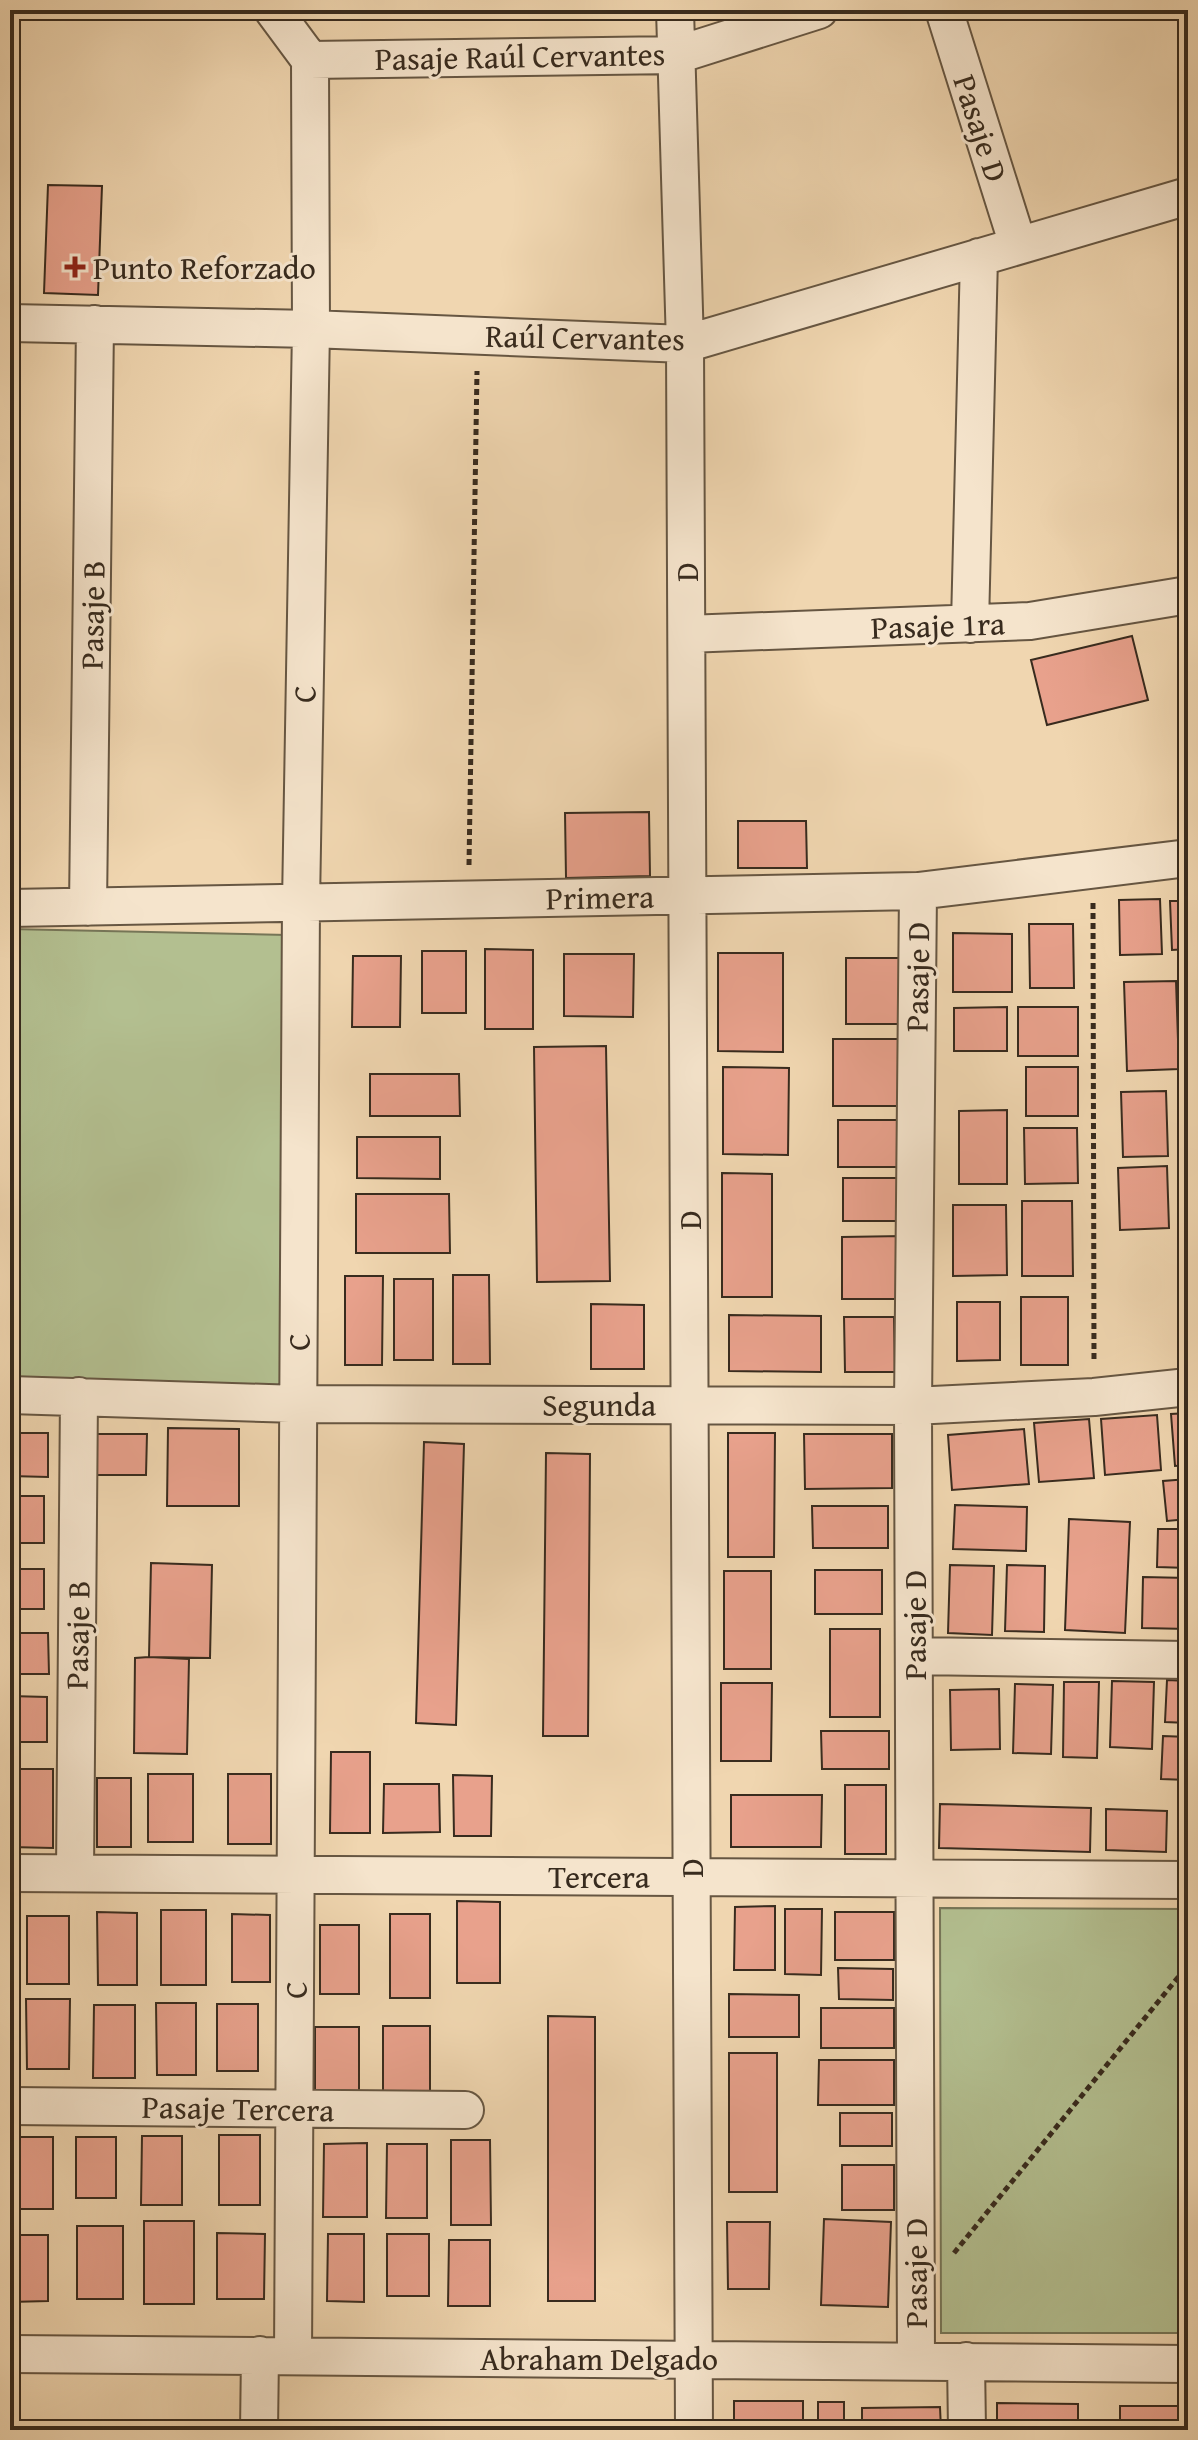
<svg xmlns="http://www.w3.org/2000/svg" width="1198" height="2440" font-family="'Gentium Book Plus',serif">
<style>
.green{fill:#b3bf90;stroke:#767557;stroke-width:2}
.building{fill:#e8a18c;stroke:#382b1e;stroke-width:2}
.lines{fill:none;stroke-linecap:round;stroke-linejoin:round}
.minor-casing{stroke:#665642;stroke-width:40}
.path{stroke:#382b1e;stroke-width:5;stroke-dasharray:6 4;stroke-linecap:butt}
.minor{stroke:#f5e4cc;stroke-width:36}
.poi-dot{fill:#8f2418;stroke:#f5e4cc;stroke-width:3}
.labels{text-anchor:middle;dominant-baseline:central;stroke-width:6;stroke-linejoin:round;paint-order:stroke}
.street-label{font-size:32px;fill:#382b1e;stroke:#f5e4cc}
.poi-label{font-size:32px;fill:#382b1e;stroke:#f5e4cc;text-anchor:start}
</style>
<rect width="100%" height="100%" fill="#f0d6b0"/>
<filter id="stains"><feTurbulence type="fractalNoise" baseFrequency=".0025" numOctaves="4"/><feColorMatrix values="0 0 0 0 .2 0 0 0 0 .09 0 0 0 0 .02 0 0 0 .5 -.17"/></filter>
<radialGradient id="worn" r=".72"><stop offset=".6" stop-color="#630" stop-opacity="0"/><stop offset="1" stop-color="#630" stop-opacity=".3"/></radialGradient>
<path class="green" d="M10,929L287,935L280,1385L10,1380Z
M940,1908L1188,1909V2333H941Z"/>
<path class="building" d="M48,185L102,186L98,295L44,293Z
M1132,636L1148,700L1047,725L1031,660Z
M649,812L650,876L566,878L565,813Z
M738,821H806L807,868H738Z
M1160,899L1162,954L1120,955L1119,900Z
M1170,901H1188V949L1172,950Z
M1029,924H1073L1074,988H1030Z
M953,933L1012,934V992H953Z
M485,949L533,950V1029H485Z
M422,951H466V1013H422Z
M718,953H783V1052L718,1051Z
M564,954H634L633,1017L564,1016Z
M353,956H401L400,1027H352Z
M846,958H903L904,1024H846Z
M1176,981L1179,1069L1127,1071L1124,982Z
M1007,1007V1051H954V1008Z
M1018,1007H1078V1056H1018Z
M833,1039H905V1106H833Z
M606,1046L610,1281L537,1282L534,1047Z
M723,1067L789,1068L788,1155L723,1154Z
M1026,1067H1078V1116H1026Z
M370,1074H459L460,1116H370Z
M1166,1091L1168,1156L1123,1157L1121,1092Z
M1179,1092H1188V1134H1180Z
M1007,1110V1184H959V1111Z
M838,1120H902V1167H838Z
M1024,1128H1077L1078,1183L1025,1184Z
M357,1137H440V1179L357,1178Z
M1180,1150H1188V1191H1181Z
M1167,1166L1169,1228L1120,1230L1118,1168Z
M722,1173L772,1174V1297H722Z
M843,1178H901V1221H843Z
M356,1194H449L450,1253H356Z
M1022,1201H1072L1073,1276H1022Z
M953,1205H1006L1007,1275L953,1276Z
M903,1236V1299H842V1237Z
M453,1275H489L490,1364H453Z
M345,1276H383L382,1365H345Z
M394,1279H433V1360H394Z
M1021,1297H1068V1365H1021Z
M957,1302H1000V1360L957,1361Z
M591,1304L644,1305V1369H591Z
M729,1315L821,1316V1372L729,1371Z
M844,1317H894L895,1372H845Z
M1188,1413V1465L1175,1466L1171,1414Z
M1157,1415L1161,1470L1105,1475L1101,1419Z
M1089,1419L1094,1478L1039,1482L1034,1423Z
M168,1428L239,1429V1506H167Z
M1024,1429L1029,1484L952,1490L948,1435Z
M10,1433H48V1477L10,1476Z
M728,1433H775L774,1557H728Z
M93,1434H147L146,1475H93Z
M804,1434H892V1488L805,1489Z
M424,1442L464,1444L456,1725L416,1723Z
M546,1453L590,1454L588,1736H543Z
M1188,1479V1519L1167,1521L1163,1481Z
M10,1496H44V1543H10Z
M955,1505L1027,1507L1026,1551L953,1549Z
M812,1506H888V1548H813Z
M1069,1519L1130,1522L1125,1633L1065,1630Z
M1158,1529H1188V1568L1157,1567Z
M151,1563L212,1565L210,1658L149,1657Z
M950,1565L994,1566L992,1635L948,1633Z
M1007,1565L1045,1566L1044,1632L1005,1631Z
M10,1569H44V1609H10Z
M815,1570H882V1614H815Z
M724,1571H771V1669H724Z
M1143,1577L1188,1578V1629L1142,1628Z
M830,1629H880V1717H830Z
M10,1633H48L49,1674H10Z
M149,1657L189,1659L187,1754L134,1753L135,1658Z
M1167,1680L1188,1681V1723L1165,1722Z
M1112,1681L1154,1682L1152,1749L1110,1747Z
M1064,1682H1099L1097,1758L1063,1757Z
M721,1683H772L771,1761H721Z
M1015,1684L1053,1685L1051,1754L1013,1753Z
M999,1689L1000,1749L951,1750L950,1690Z
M10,1696L47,1697V1742H10Z
M821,1731H889V1769H822Z
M1163,1736L1188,1737V1780L1161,1779Z
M331,1752H370V1833H330Z
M10,1769H53V1848L10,1847Z
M148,1774H193V1842H148Z
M228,1774H271V1844H228Z
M453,1775L492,1776L491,1836H454Z
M97,1778H131V1847H97Z
M384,1784H439L440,1832L383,1833Z
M845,1785H886V1854H845Z
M731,1795H822L821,1847H731Z
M1181,1800H1188V1855L1182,1856Z
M940,1804L1091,1808L1090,1852L939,1848Z
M1106,1809L1167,1811L1166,1852L1106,1850Z
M457,1901L500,1902V1983H457Z
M775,1906V1970H734L735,1907Z
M785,1909H822L821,1975L785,1974Z
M161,1910H206V1985H161Z
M97,1912L137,1913V1985H98Z
M835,1912H894V1960H835Z
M232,1914L270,1915V1982H232Z
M390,1914H430V1998H390Z
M27,1916H69V1984H27Z
M320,1925H359V1994H320Z
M838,1968L893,1969V2000L839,1999Z
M729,1994L799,1995V2037H729Z
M26,1999H70L69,2069H27Z
M156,2003H196V2075H157Z
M217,2004H258V2071H217Z
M94,2005H135V2078H93Z
M821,2008H894V2048H821Z
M548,2016L595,2017V2301H548Z
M383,2026H430V2093H383Z
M315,2027H359V2093H315Z
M729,2053H777V2192H729Z
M819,2060H894V2105H818Z
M840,2113H892V2146H840Z
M219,2135H260V2205H219Z
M142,2136H182V2205H141Z
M10,2137H53V2209H10Z
M76,2137H116V2198H76Z
M451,2140H490L491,2225H451Z
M367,2143V2217H323L324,2144Z
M387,2144H427V2218H386Z
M842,2165H894V2210H842Z
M824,2219L891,2222L888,2307L821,2305Z
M144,2221H194V2304H144Z
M727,2222H770L769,2289H728Z
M77,2226H123V2299H77Z
M217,2233L265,2234L264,2299H217Z
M328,2234H364V2302L327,2301Z
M387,2234H429V2296H387Z
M10,2235H48V2301L10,2302Z
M449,2240H490V2306H448Z
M734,2401H803V2430H734Z
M818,2402H844V2430H818Z
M997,2403L1078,2404V2430H997Z
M1120,2406H1188V2430H1120Z
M940,2407L941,2430H862V2408Z"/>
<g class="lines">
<g class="minor-casing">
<path id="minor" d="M273,10L310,60L311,329L301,903L293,2356
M675,10L685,344L694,2430
M944,10L1018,245
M310,60L677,55L819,10
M10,323L311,329L685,344L1188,196
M970,624L979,257
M687,634L1030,621L1188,595
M88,907L95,324
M10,908L918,891L1188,858
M10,1395L298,1404L913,1406L1094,1397L1188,1387
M914,1656L1188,1660
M10,1873L1188,1880
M75,1873L79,1396
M10,2106L465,2110
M10,2354L1188,2364
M916,2360L913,1406L918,891
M966,2361L967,2430
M259,2430L260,2355"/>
</g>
<path class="path" d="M469,865L477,371
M1093,903L1094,1361
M954,2253L1188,1965"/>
<use href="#minor" class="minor"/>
</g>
<path class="poi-dot" d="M71 255h8v8h8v8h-8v8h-8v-8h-8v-8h8z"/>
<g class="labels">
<g class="street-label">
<text transform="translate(520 56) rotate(-1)">Pasaje Raúl Cervantes</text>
<text transform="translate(981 128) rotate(72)">Pasaje D</text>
<text transform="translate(585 337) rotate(1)">Raúl Cervantes</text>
<text transform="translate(686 572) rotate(-90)">D</text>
<text transform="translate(92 615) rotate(-89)">Pasaje B</text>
<text transform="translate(938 625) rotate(-2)">Pasaje 1ra</text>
<text transform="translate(304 694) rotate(-89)">C</text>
<text transform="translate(600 897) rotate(-1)">Primera</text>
<text transform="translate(917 977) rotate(-89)">Pasaje D</text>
<text transform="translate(689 1220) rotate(-90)">D</text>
<text transform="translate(298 1342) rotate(-90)">C</text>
<text x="599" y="1404">Segunda</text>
<text transform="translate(914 1625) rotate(-90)">Pasaje D</text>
<text transform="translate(77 1635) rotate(-89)">Pasaje B</text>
<text transform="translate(691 1868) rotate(-90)">D</text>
<text x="599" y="1876">Tercera</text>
<text transform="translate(295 1990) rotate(-90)">C</text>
<text transform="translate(238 2108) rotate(1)">Pasaje Tercera</text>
<text transform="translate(915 2273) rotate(-90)">Pasaje D</text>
<text x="599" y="2358">Abraham Delgado</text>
</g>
<g class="poi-label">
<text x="93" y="267">Punto Reforzado</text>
</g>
</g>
<rect width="1198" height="2440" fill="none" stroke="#f0d6b0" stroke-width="40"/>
<rect x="12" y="12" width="1174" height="2416" fill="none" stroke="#382b1e" stroke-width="4"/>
<rect x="20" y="20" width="1158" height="2400" fill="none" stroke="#382b1e" stroke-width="2"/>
<rect width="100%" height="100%" filter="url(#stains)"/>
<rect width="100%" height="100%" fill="url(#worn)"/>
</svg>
